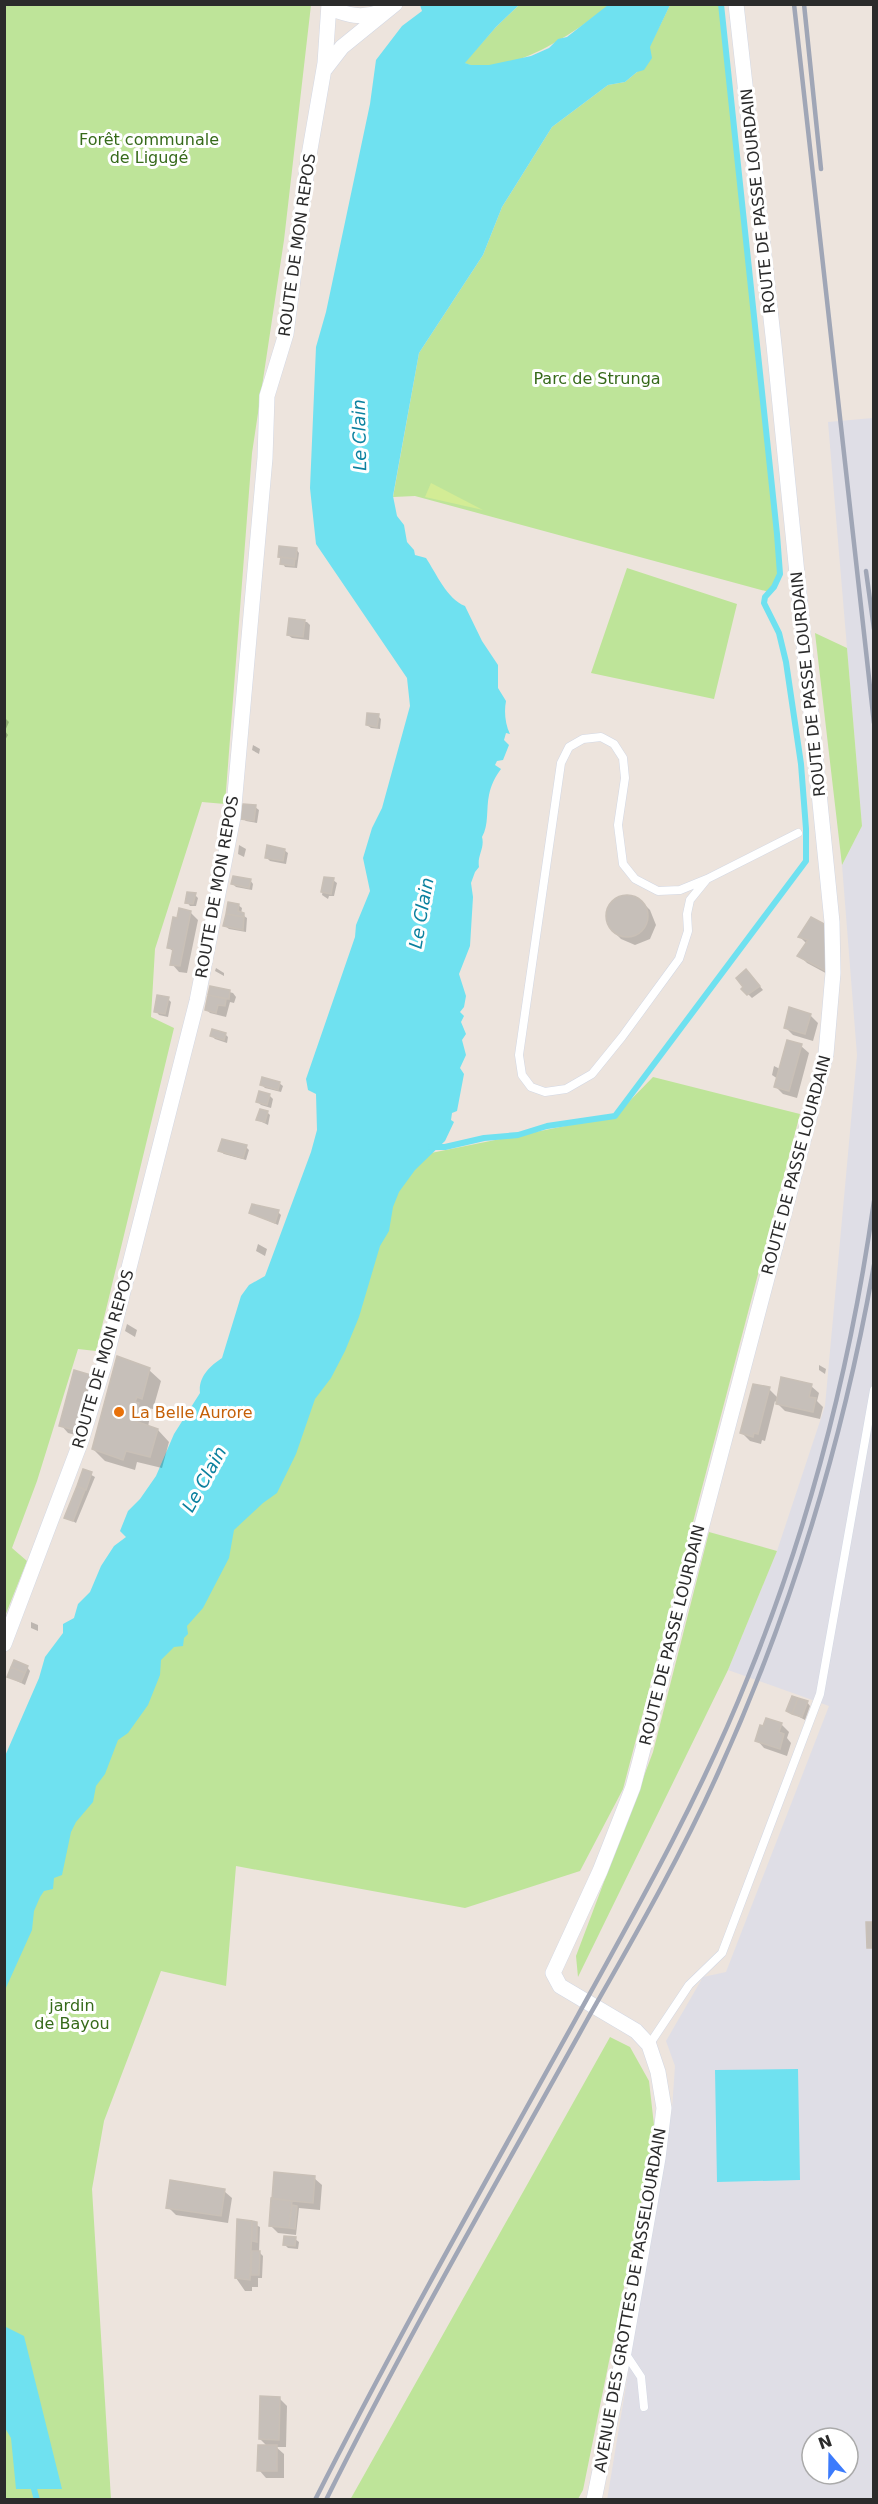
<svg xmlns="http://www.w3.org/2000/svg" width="878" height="2504" font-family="'DejaVu Sans',sans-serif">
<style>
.industrial{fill:#dfdee6;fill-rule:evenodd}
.green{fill:#bee499}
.pitch{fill:#d3ec95}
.water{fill:#6fe1f0}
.shadow{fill:#0003}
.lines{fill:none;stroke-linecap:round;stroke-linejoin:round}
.stream{stroke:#6fe1f0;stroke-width:6}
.building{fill:#c6bfb9;stroke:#c9c0b7;stroke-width:1.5}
.service-casing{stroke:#d3d8e4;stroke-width:9}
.minor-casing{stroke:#d3d8e4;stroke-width:16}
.service{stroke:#fff;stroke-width:8}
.minor{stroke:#fff;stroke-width:15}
.rail{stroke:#a0a6b6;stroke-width:4.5}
.food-dot{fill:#e8710a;stroke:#fff;stroke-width:2}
.labels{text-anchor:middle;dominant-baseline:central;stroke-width:6;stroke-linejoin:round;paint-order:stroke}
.park-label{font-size:16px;fill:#366a1a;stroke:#fff}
.street-label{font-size:16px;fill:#2b2b2b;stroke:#fff}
.food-label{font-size:16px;fill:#c56008;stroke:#fff;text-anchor:start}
.water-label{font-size:18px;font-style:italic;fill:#0c819f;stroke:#fff}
</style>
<rect width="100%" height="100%" fill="#ede4dd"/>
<path class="industrial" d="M873,418V2499L607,2500L672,2109L675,2066L666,2041L703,1977L726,1972L829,1706L728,1670L777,1551L825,1406L857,1055L842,865L862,826L828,422ZM812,2438H848V2474H812Z"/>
<path class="green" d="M5,5H311L284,240L252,453L225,804L202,802L155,949L151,1017L174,1028L96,1351L78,1349L37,1481L12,1548L27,1561L5,1616Z
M519,5H608C603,12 594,16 587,22C559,42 501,78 464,63L496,27Z
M670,5H721L780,574L769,592L415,496L393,497L419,353L483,255L502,207L552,127L608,85L625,82L637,72Z
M627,568L737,604L714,699L591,673Z
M815,633L847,648L862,826L842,865Z
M653,1077L800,1114L623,1789L580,1871L465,1908L236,1866L226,1986L161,1971L104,2121L92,2189L111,2499H5L4,1934L375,1162L431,1153L615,1116Z
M709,1532L777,1551L728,1670L578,1977L576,1956L653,1752Z
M610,2037L630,2047L649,2081L655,2134L583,2490L578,2499L350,2500Z"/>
<path class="pitch" d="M431,483L483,510L425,497Z"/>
<path class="water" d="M420,5H519L496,27L465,63L471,65H489L531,56L549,48L558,39L567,37L608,5H670L650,47L652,58L644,70L637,72L625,82L608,85L552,127L502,207L483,255L419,353L393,496L397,516L404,525L407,542L414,550L415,555L426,558C436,573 447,599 465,606L482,641L498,665V688L506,701C504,711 505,724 510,734L506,733L504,740L509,745L503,760L497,761L495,765L501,769C495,777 491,785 489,795C486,809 489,825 482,837C485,848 477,856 479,867L475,872L471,883L473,897L470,946L459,974L466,996L464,1007L460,1012L464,1016L461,1022L466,1034L462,1040L466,1055L460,1068L464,1074L457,1111L452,1113L451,1120L454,1122L445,1141L415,1170L399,1192L393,1207L389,1231L380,1246L359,1317L345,1351L331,1378L315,1399L296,1454L277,1493L263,1503L234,1530L229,1558L203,1608L187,1626L188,1634L184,1638L183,1646L174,1647L161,1660L160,1675L148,1705L128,1733L118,1740L105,1774L96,1786L93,1802L76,1822L71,1832L62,1875L54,1878L53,1889L44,1891L40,1897L34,1911L32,1930L5,1990V1756L39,1678L45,1657L63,1633V1624L74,1618L78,1604L90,1592L101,1566L114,1546L126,1537L120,1531L128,1511L140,1499L156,1476L174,1434L200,1393C198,1377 210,1366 222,1358L241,1296L249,1285L265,1276L311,1152L317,1130L316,1094L308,1090L306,1079L355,937L356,925L370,891L363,858L372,828L382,808L410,706L407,678L316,544L310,488L316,347L326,312L370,104L376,60L402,26L422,11Z
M798,2069L800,2180L717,2182L715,2070Z
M4,2326L24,2336L62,2489H16L11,2438L5,2428Z"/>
<path class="shadow" d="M296,549L299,553L297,568L285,567L279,556Z
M290,620L307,622L310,625L309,640L292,638L288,635Z
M378,716L381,719L380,729L371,728L367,725Z
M4,717L9,722L5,731L8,735L4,742Z
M253,745L260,749L259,754L252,750Z
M255,807L259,810L257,823L246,821L243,818Z
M239,845L246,849L244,857L238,854Z
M284,850L288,853L286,864L270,861L267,858Z
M325,878L333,880L337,883L334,896H329L328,899L322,895Z
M250,880L253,884L252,890L236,887L233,884Z
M195,895L198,898L196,906H190L187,902Z
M628,896L642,902L650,910L656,925L650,939L635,945L621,939L613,931L607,916L613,902Z
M238,905L242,908L241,914L247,918L246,932L229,929L225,926Z
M191,913L198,920L187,973L179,972L172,964L174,952L169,948Z
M833,934V977L807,963L799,955L807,944L800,937Z
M216,968L224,973V976L215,971Z
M750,975L763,990L752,998L743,989Z
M211,987L233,993L236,997L234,1003L230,1002L226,1017L210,1013L207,1010Z
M168,999L171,1002L168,1017L159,1015L156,1011Z
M810,1015L818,1023L813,1041L793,1035L785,1027Z
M225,1034L228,1037L227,1043L215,1039L212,1036Z
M801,1046L809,1053L797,1098L783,1094L776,1087L778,1079L772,1075L774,1066L780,1069Z
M279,1083L283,1086L281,1092L265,1088L262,1085Z
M269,1095L273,1099L271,1108L261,1105L258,1102Z
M267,1112L270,1115L268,1125L258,1120Z
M246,1147L249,1150L246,1160L224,1154L220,1151Z
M278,1212L281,1215L278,1225L251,1213Z
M258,1244L267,1249L265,1256L256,1251Z
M127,1324L137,1330L135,1337L125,1331Z
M819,1365L826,1369L825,1374L819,1370Z
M149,1370L161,1381L153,1409L148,1408L147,1413L150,1416L148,1427L158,1430L169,1442L162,1468L137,1462L135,1470L105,1461L93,1449Z
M90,1376L98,1384L83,1437L68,1433L61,1425Z
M811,1386L819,1393L817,1401L823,1407L820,1419L785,1411L775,1401L765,1441L762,1440L761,1444L750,1441L742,1433L769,1389L778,1398Z
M84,1471L95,1477L76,1523L66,1517Z
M31,1622L38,1625V1631L31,1628Z
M27,1667L30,1671L25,1685L9,1677Z
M807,1702L810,1706L805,1720L788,1711Z
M781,1724L789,1732L787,1738L791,1743L787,1756L764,1748L757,1740Z
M275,2174L314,2178L322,2185L320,2210L299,2208L296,2235L278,2233L270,2225Z
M224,2191L232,2198L228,2223L176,2215L168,2207Z
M252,2223L260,2227L259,2252L263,2256L262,2278H258V2287H252V2291H245L236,2278Z
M295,2239L299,2242L298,2249L288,2248L284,2244Z
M279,2398L287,2406L286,2447H276L284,2454V2478H266L259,2470L268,2447L260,2439Z"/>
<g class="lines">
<path class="stream" d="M431,1147H445L484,1138L518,1135L547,1126L615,1116L806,861V829L801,764L786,662L779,633L764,603L765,597L774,587L780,574L777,534L721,4
M34,2489L37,2500"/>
</g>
<path class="building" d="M279,546L297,548L296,559L278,557Z
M281,557L295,559L294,566L280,564Z
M289,618L305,620L303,637L287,635Z
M367,713L379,714L377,727L366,725Z
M243,804L256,805L254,821L241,819Z
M267,845L285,849L283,861L265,858Z
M233,876L251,879L249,888L231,884Z
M324,877L334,878L331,894L321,892Z
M187,892L196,893L193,904L185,903Z
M606 916a21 21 0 1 1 42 0a21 21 0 1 1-42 0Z
M228,902L239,904L238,911L244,913V917L226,914Z
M179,908L191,911L180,966L170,965L173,949L167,948L173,917L177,918Z
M226,914L244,917L243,930L223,926Z
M811,917L826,925V971L797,956L808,940L798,937Z
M746,969L760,986L747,995L741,989L743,987L736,978Z
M210,986L230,990L229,999L208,995Z
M157,995L169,997L165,1014L154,1012Z
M208,995L226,999L225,1006L218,1005L216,1013L205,1010Z
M789,1007L811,1014L805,1034L784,1028Z
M212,1029L226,1033L224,1040L210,1036Z
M787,1040L802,1044L789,1091L774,1087Z
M262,1077L280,1082L278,1090L260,1085Z
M259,1091L270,1094L267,1105L256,1102Z
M260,1109L268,1111L265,1122L256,1120Z
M222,1139L247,1145L243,1158L218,1151Z
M252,1204L279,1210L275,1223L249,1213Z
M117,1356L150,1368L142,1399L137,1397L135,1402L139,1403L135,1421L158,1429L150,1457L126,1451L123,1460L92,1449Z
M74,1370L91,1375L75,1430L59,1426Z
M781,1377L812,1384L809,1397L816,1398L813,1412L776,1404Z
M753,1384L770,1387L758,1434L754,1433L753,1437L740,1433Z
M83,1469L92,1472L86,1490L77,1486Z
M77,1486L85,1490L73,1521L64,1518Z
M14,1660L28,1666L25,1673L11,1667Z
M11,1667L25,1673L21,1682L7,1677Z
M792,1696L798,1698L792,1714L786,1711Z
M798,1698L808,1701L802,1717L792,1714Z
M766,1718L782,1723L779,1732L784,1734L780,1749L755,1741L760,1725L763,1726Z
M866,1922H874V1948H867Z
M274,2172L315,2176L313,2203L272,2199Z
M170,2180L225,2189L221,2216L166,2208Z
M271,2198L292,2201L289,2228L269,2226Z
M292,2205L297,2206L295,2229L289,2228Z
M237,2219L252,2221L250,2280L235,2278Z
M252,2221L257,2222V2242L252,2241Z
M284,2236L296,2237L295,2246L283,2245Z
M252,2251H260L259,2275H251Z
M260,2396L280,2397L279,2440L259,2439Z
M258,2445H277V2471H257Z"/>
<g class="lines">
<g class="service-casing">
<path id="service" d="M707,879L690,900L687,914L688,931L679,959L622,1037L592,1074L566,1089L545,1092L531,1087L522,1075L519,1055L561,763L569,747L583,739L601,737L614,744L623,758L625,778L618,825L623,864L635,879L658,891L680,890L707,879L798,833
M649,2045L689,1985L722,1953L820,1694L874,1390
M625,2353L641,2377L644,2407"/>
</g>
<g class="minor-casing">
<path id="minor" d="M329,8C348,15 361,19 380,12
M325,69L342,47L395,4
M4,1644L81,1441L105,1362L197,1001L233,817L265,458L267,396L286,334L308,161L325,63L329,4
M594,2500L624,2352L658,2158L664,2108L658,2072L649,2045L636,2031L560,1986L553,1973L600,1871L633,1787L826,1054L833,973L832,922L774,345L736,4"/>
</g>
<use href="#service" class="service"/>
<use href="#minor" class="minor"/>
<path class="rail" d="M794,4L874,723
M804,4L821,169
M866,571L874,629
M315,2500C398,2336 489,2176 578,2015C639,1905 701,1795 748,1677C810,1525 851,1363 874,1201
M326,2500C407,2337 499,2179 587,2020C633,1939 680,1858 718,1773C792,1610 843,1441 874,1265"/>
</g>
<circle class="food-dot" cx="119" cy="1412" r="6"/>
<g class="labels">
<g class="park-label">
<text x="149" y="139">Forêt communale<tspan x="149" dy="18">de Ligugé</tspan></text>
<text x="597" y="378">Parc de Strunga</text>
<text x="72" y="2005">jardin<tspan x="72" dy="18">de Bayou</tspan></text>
</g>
<g class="street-label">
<text transform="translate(758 201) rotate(-96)">ROUTE DE PASSE LOURDAIN</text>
<text transform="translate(297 245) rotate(-82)">ROUTE DE MON REPOS</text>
<text transform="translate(808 684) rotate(-96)">ROUTE DE PASSE LOURDAIN</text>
<text transform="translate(217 887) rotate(-80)">ROUTE DE MON REPOS</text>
<text transform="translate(796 1165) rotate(-75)">ROUTE DE PASSE LOURDAIN</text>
<text transform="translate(103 1359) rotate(-74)">ROUTE DE MON REPOS</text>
<text transform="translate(672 1635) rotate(-76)">ROUTE DE PASSE LOURDAIN</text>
<text transform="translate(630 2300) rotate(-80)">AVENUE DES GROTTES DE PASSELOURDAIN</text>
</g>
<g class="food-label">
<text x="131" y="1412">La Belle Aurore</text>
</g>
<g class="water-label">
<text transform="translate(359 435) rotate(-91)">Le Clain</text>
<text transform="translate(421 913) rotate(-80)">Le Clain</text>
<text transform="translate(204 1479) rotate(-61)">Le Clain</text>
</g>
</g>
<rect width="878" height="2504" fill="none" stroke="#2b2b2b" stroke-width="12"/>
<g transform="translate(830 2456) rotate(340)"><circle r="28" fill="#ffffff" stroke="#aaaaaa" stroke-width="1.5"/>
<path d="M0-4.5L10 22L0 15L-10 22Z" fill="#3c7bfc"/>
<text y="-9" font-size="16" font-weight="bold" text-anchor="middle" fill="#2b2b2b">N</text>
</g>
</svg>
